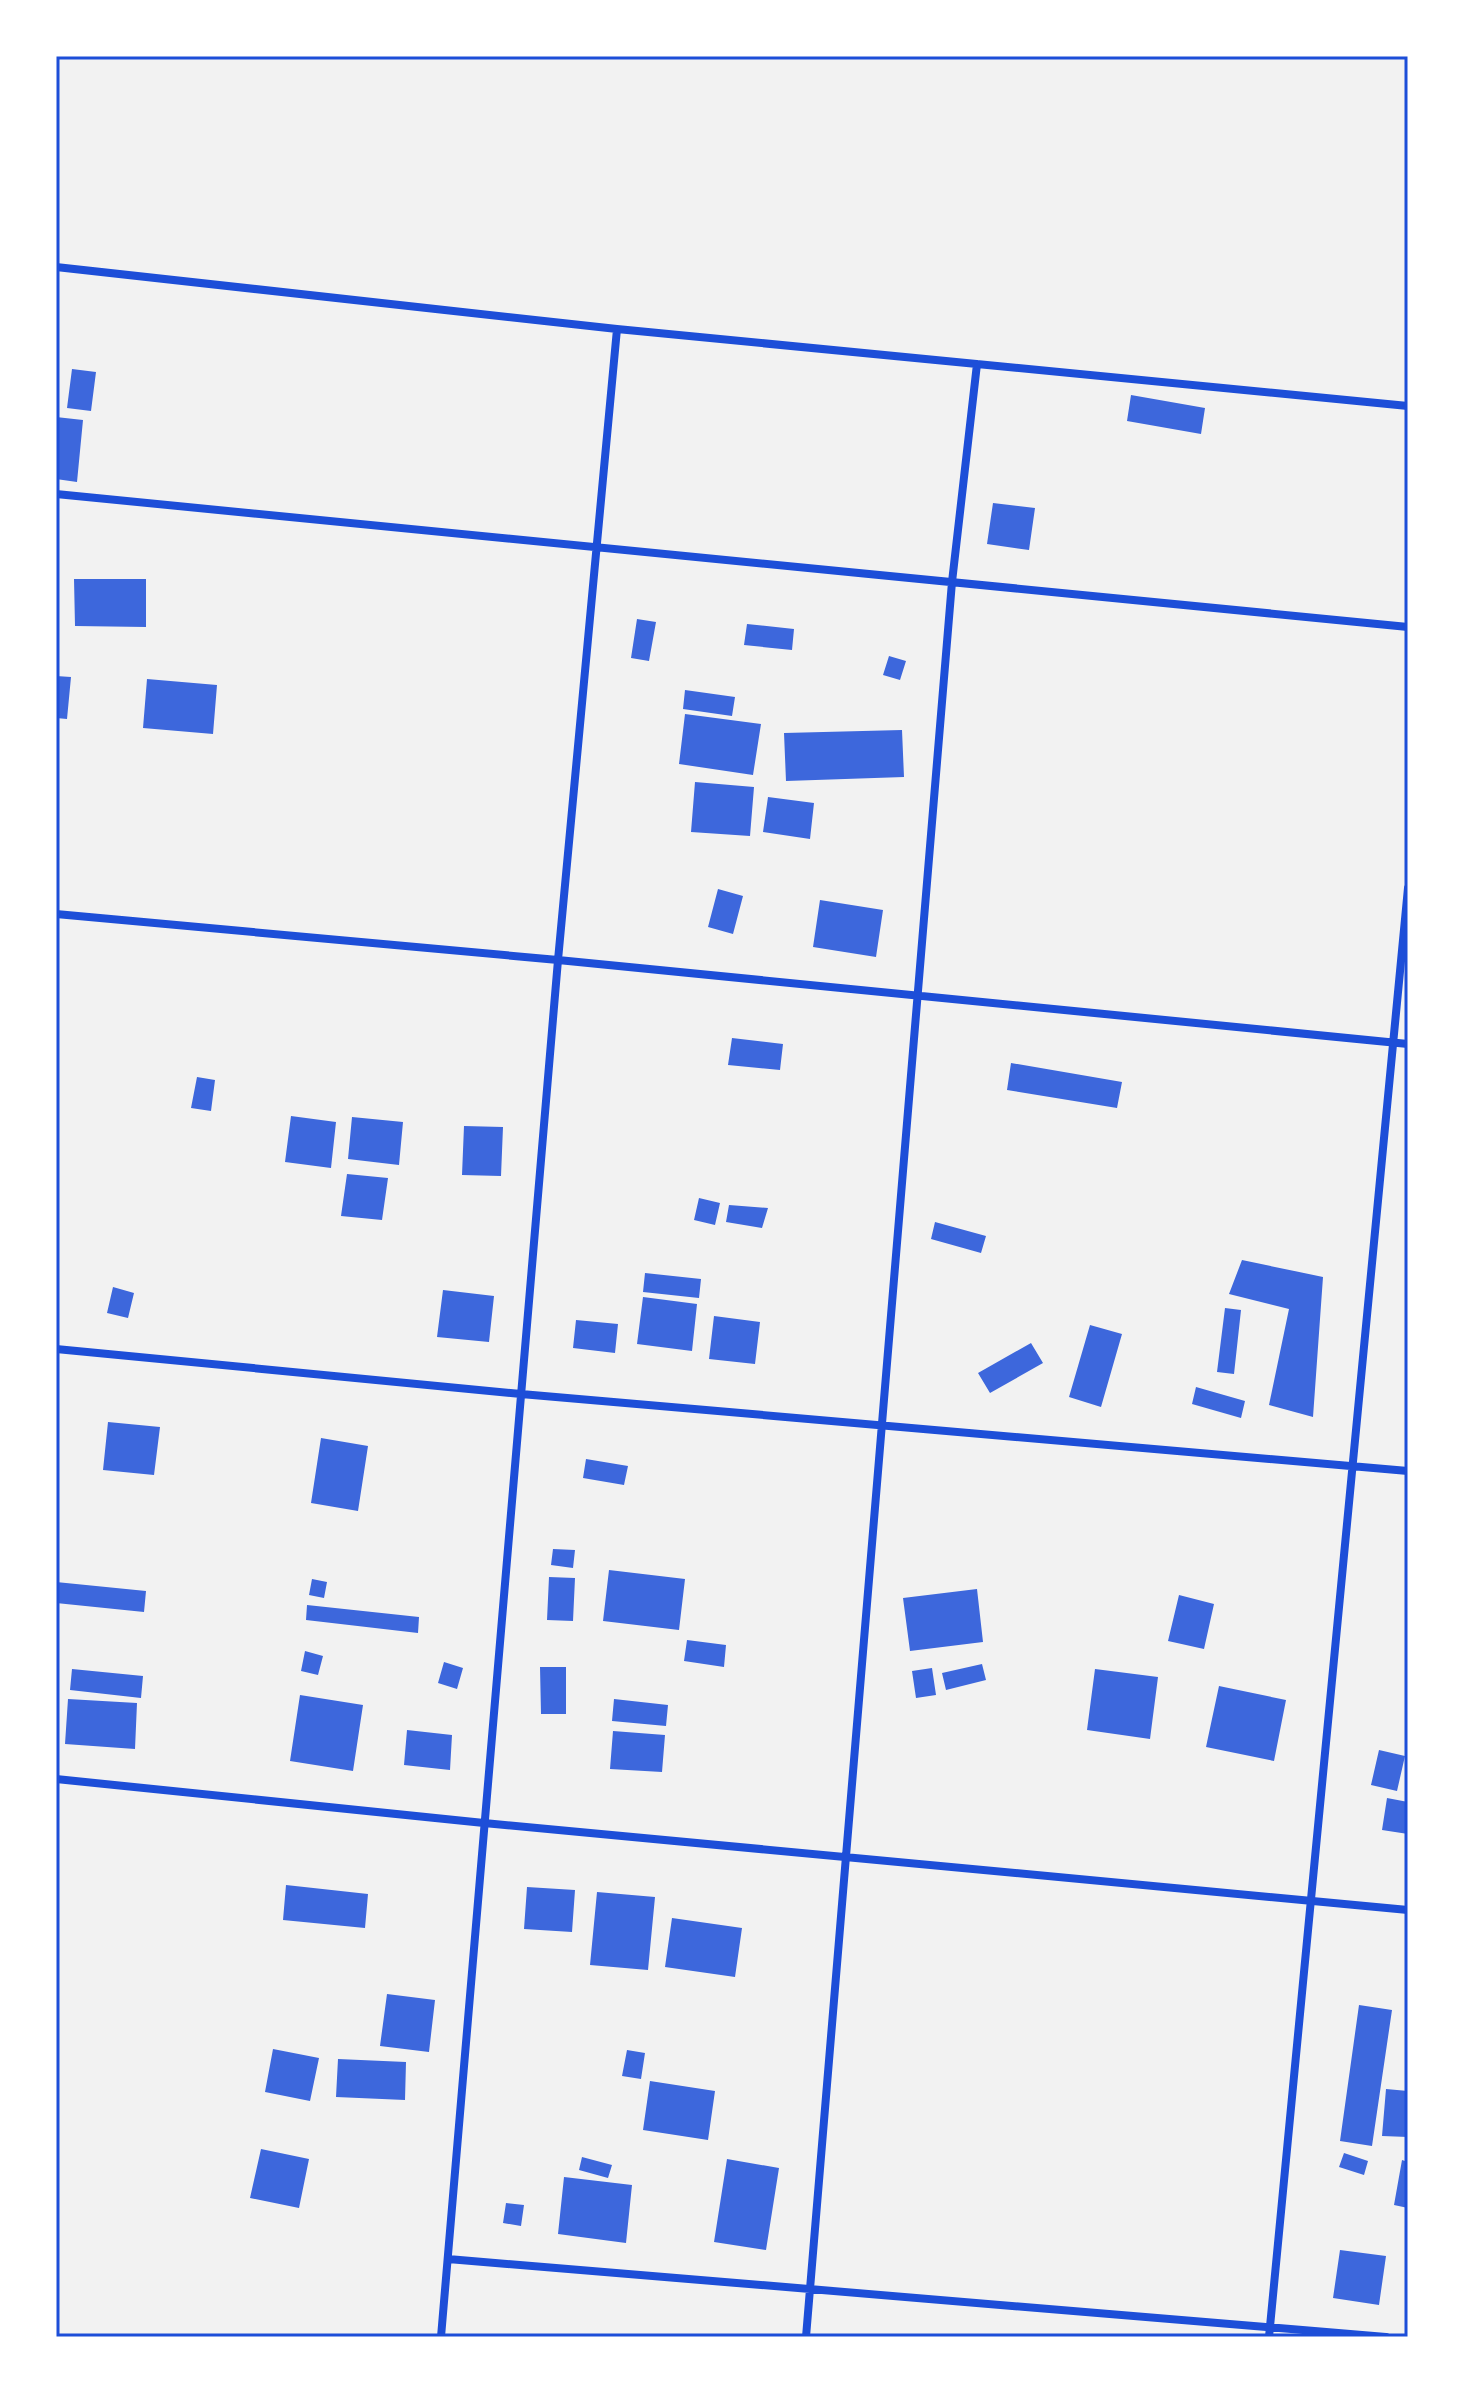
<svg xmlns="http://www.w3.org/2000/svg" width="1464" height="2393" font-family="'Alegreya Sans',sans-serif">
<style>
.building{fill:#3d67dc}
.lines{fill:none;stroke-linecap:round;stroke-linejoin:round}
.minor{stroke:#1d4ed8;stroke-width:8}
.neatline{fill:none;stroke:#1d4ed8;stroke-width:3}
</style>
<rect width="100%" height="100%" fill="#f2f2f2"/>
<path class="building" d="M72,369L96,372L91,411L67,408Z
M1131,395L1205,408L1201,434L1127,421Z
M56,417L83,420L77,482L56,479Z
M993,503L1035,508L1029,550L987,544Z
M74,579H146V627L75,626Z
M637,619L656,622L649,661L631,658Z
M747,624L794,629L792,650L744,645Z
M889,656L906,661L900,680L883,675Z
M56,676L71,677L67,719L56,718Z
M147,679L217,685L213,734L143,728Z
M685,690L735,697L732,716L683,709Z
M685,714L761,724L753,775L679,764Z
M902,730L904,777L786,781L784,733Z
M695,782L754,787L750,836L691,832Z
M768,797L814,803L810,839L763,832Z
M718,889L743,896L733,934L708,927Z
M820,900L883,910L876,957L813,947Z
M732,1038L783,1044L780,1070L728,1065Z
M1011,1063L1122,1082L1117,1108L1007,1090Z
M197,1077L215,1080L211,1111L191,1108Z
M291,1116L336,1122L331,1168L285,1162Z
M352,1117L403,1122L399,1165L348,1159Z
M464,1126L503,1127L501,1176L462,1175Z
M347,1174L388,1178L382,1220L341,1216Z
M699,1198L720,1203L715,1225L694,1220Z
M729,1205L768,1208L762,1228L726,1222Z
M935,1222L986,1236L981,1253L931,1239Z
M1242,1260L1323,1277L1313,1417L1269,1405L1289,1309L1229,1294Z
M645,1273L701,1279L699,1298L643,1292Z
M113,1287L134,1293L128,1318L107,1313Z
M443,1290L494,1296L489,1342L437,1337Z
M643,1297L697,1304L692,1351L637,1344Z
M1225,1308L1241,1310L1234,1374L1217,1372Z
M714,1316L760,1322L755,1364L709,1359Z
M576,1320L618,1324L615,1353L573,1348Z
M1090,1325L1122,1334L1101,1407L1069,1397Z
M1031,1343L1043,1363L990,1393L978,1373Z
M1196,1387L1245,1401L1241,1418L1192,1404Z
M108,1422L160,1427L154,1475L103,1470Z
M321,1438L368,1446L358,1511L311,1503Z
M586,1459L628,1466L624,1485L583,1478Z
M553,1549L575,1550L573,1568L551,1565Z
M609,1570L685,1579L679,1630L603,1621Z
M549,1577L575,1578L573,1621L547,1620Z
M312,1579L327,1582L324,1598L309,1595Z
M56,1582L146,1591L144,1612L56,1603Z
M977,1589L983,1642L910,1651L903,1598Z
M1179,1595L1214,1604L1204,1649L1168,1641Z
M307,1605L419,1617L418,1633L306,1620Z
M687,1640L726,1645L724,1667L684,1661Z
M305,1651L323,1656L318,1675L301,1671Z
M444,1662L463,1668L457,1689L438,1683Z
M982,1664L986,1680L946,1690L942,1673Z
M540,1667H566V1714H541Z
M932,1668L936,1695L916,1698L912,1671Z
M72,1669L143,1676L141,1698L70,1690Z
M1095,1669L1158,1677L1150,1739L1087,1730Z
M1219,1686L1286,1700L1274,1761L1206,1747Z
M300,1695L363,1705L353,1771L290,1761Z
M68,1699L137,1703L135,1749L65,1744Z
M614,1699L668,1705L666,1726L612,1721Z
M407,1730L452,1735L450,1770L404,1765Z
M613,1731L665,1735L662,1772L610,1769Z
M1379,1750L1405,1756L1397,1791L1371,1785Z
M1387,1798L1408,1802V1834L1382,1830Z
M286,1885L368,1894L365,1928L283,1920Z
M527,1887L575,1890L572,1932L524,1929Z
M597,1892L655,1897L648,1970L590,1965Z
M672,1918L742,1928L735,1977L665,1967Z
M387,1994L435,2000L429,2052L380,2046Z
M1359,2005L1392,2010L1372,2146L1340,2141Z
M273,2049L319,2058L310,2101L265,2092Z
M627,2050L645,2053L641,2079L622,2076Z
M338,2059L406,2062L405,2100L336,2097Z
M650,2081L715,2091L708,2140L643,2130Z
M1386,2089L1408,2091V2137L1382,2136Z
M261,2149L309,2159L299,2208L250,2198Z
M1344,2153L1368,2161L1364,2175L1339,2167Z
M582,2157L612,2165L608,2178L579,2170Z
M727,2159L779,2168L766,2250L714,2242Z
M1402,2160L1408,2162V2208L1394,2205Z
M564,2177L632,2185L626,2243L558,2234Z
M506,2203L524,2205L521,2226L503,2223Z
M1340,2250L1386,2256L1379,2305L1333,2298Z"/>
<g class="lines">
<path class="minor" d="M56,267L617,329L1408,406
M56,494L1408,627
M56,914L558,960L1408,1044
M56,1349L521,1394L1408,1471
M56,1779L484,1823L1408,1910
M448,2259L1386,2337
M441,2337L558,960L617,329
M806,2337L952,582L977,364
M1269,2337L1408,888"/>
</g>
<rect width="1464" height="2393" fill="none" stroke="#ffffff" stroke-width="116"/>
<rect x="58" y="58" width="1348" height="2277" class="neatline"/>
</svg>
